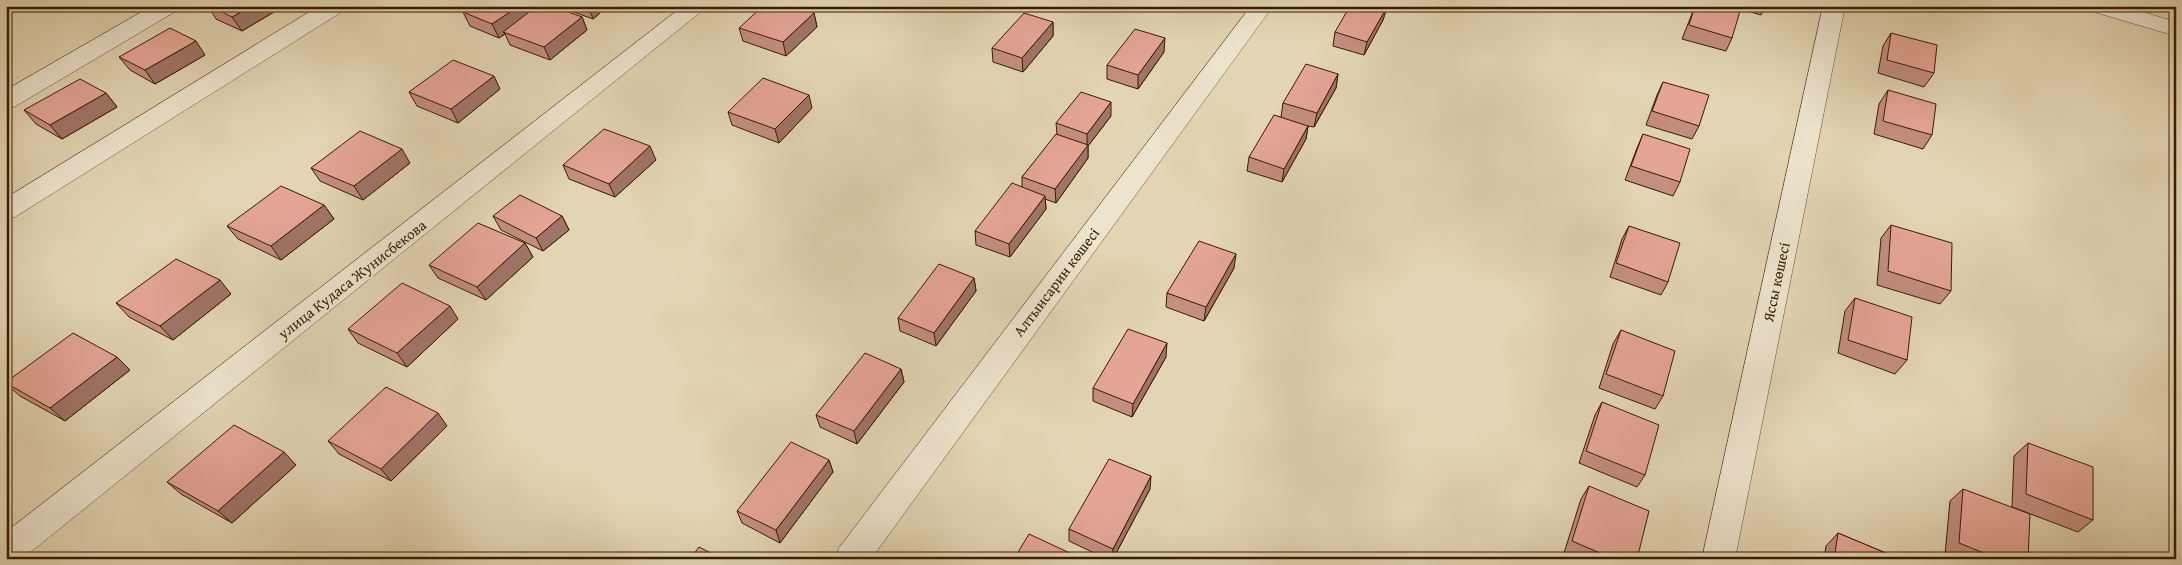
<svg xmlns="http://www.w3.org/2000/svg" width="2182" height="565" font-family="'Gentium Book Plus',serif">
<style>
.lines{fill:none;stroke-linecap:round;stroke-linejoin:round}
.minor-casing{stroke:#614a2d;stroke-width:1}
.minor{fill:#ede4ce;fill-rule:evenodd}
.wall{fill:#c48e80;stroke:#361c00}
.shaded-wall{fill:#a07468;stroke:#361c00}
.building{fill:#e4a595;stroke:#361c00}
.labels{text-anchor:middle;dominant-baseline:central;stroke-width:4;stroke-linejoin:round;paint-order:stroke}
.street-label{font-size:15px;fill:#361c00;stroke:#ede4ce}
</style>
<rect width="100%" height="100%" fill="#e3d5b3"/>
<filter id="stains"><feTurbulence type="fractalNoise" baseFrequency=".004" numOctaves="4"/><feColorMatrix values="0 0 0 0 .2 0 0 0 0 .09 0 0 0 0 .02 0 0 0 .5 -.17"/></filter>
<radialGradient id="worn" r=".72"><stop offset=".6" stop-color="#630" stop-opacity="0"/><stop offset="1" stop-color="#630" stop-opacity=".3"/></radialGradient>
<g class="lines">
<g class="minor-casing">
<path id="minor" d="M152,6H179L176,11L14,107L6,109V90Z
M319,6H346L343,11L15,217L6,219V198Z
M683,6H708L22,559H6V532Z
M1251,6H1273L871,559H835L839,548Z
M1823,6H1845L1735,559H1702Z
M2088,6H2123L2176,22V36L2091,11Z"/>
</g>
<use href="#minor" class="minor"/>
</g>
<path class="wall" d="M208,6H284L242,31L216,19Z
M557,6H608L593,19Z
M1695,6H1722L1732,38L1726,51L1682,39Z
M1730,6H1765L1761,15Z
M536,7L582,17L587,30L550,60L510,45L505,34L499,38L470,26L463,12Z
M1387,7L1383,20L1364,55L1333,46L1335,32Z
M814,13L817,27L786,56L743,41L739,28Z
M1053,22V36L1023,72L993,62L992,48Z
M1891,33L1934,73L1924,87L1878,73L1883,46Z
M1164,52L1138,89L1107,79V65Z
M205,55L155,84L130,70L119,57Z
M1338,74L1336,88L1314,127L1308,126L1306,139L1282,182L1247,171L1249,157L1281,117L1283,103Z
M1663,82L1699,126L1692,139L1646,125L1657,95Z
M500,89L458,123L417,106L409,92Z
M1888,90L1932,135L1923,149L1874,134L1879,104Z
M106,93L117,107L62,139L36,124L24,110Z
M812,108L779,143L732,125L728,112Z
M1111,116L1088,146V158L1056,203L1045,199L1046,209L1010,257L976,245L975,231L1022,187V177L1057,134L1056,123Z
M1643,134L1680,182L1673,196L1625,180L1637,148Z
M656,160L615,197L569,179L563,165Z
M410,163L363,200L320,181L311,168Z
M324,205L334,219L281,260L238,239L227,226Z
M493,216H562L569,230L543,251L501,230Z
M1891,225L1951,291L1940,304L1877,285L1881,238Z
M1629,226L1668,282L1661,295L1610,277L1622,239Z
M525,243L533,257L486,300L438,278L429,265Z
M1234,268L1204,321L1166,307L1167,293Z
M974,278L976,291L936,346L900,331L898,318Z
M231,294L173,340L129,317L116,303Z
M1855,298L1907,360L1895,374L1838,353L1845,311Z
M458,319L407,367L358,343L348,329Z
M1621,330L1663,396L1655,409L1599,388L1613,344Z
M1166,357L1132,417L1093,401V388Z
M901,369L904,382L857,444L820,427L816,415Z
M130,370L65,421L20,396L6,384Z
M1602,402L1645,475L1637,487L1579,463L1595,415Z
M447,426L391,481L339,454L328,441Z
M2028,443L2093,520L2078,532L2012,507L2014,456Z
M829,460L833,472L780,543L742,523L737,511Z
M296,465L232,523L181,494L167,482Z
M1589,486L1637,559H1578L1564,553L1581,499Z
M1150,489L1113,559H1107L1069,541V529Z
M1963,489L2028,559H1955L1945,555L1950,501Z
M1838,533L1900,559H1824L1826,546Z"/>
<path class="shaded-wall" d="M252,6H284L242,31L232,17Z
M519,6H536L538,11L503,32L505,34L499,38L492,24Z
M588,6H608L593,19Z
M1387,7L1383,20L1364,55L1367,42Z
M814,13L817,27L786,56L783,42Z
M582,17L587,30L550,60L544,47Z
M1053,22V36L1023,72L1022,58Z
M1165,38L1164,52L1138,89V75Z
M196,41L205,55L155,84L145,70Z
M1338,74L1336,88L1314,127L1317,113Z
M494,76L500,89L458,123L451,109Z
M106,93L117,107L62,139L50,125Z
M809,95L812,108L779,143L775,129Z
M1111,102V116L1088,146V158L1056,203L1055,189L1087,146V134Z
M1308,126L1306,139L1282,182L1284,169Z
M650,146L656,160L615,197L609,184Z
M402,149L410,163L363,200L354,186Z
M1045,196L1046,209L1010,257L1009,244Z
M324,205L334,219L281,260L271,246Z
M562,216L569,230L543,251L536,238Z
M525,243L533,257L486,300L477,287Z
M1236,254L1234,268L1204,321L1206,307Z
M974,278L976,291L936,346L934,333Z
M220,280L231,294L173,340L160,326Z
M450,306L458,319L407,367L397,353Z
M1167,343L1166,357L1132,417L1133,404Z
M117,357L130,370L65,421L50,408Z
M901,369L904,382L857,444L854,431Z
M438,413L447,426L391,481L381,469Z
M284,452L296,465L232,523L218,511Z
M829,460L833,472L780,543L776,530Z
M1151,476L1150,489L1113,559H1112L1113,549Z"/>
<path class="building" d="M210,6H252L232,17Z
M472,6H519L492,24L463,12Z
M537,6H552L582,17L544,47L503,32Z
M763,6H794L814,13L783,42L739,28Z
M1350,6L1387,7L1367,42L1335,32Z
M1695,6H1722L1740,11L1732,38L1689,25Z
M1024,13L1053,22L1022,58L992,48Z
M170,28L196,41L145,70L119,57Z
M1135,29L1165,38L1138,75L1107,65Z
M1891,33L1937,45L1934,73L1887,60Z
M453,60L494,76L451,109L409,92Z
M1306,64L1338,74L1317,113L1283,103Z
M763,78L809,95L775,129L728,112Z
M80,79L106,93L50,125L24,110Z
M1663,82L1709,95L1699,126L1652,111Z
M1888,90L1936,104L1932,135L1883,121Z
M1081,92L1111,102L1087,134L1056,123Z
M1274,115L1308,126L1284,169L1249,157Z
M604,129L650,146L609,184L563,165Z
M360,131L402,149L354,186L311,168Z
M1056,134L1088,145L1055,189L1022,177Z
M1643,134L1690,149L1680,182L1631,166Z
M1012,183L1045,196L1009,244L975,231Z
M281,186L324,205L271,246L227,226Z
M520,195L562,216L536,238L493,216Z
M478,223L525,243L477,287L429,265Z
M1891,225L1952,243L1951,291L1888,271Z
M1629,226L1680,243L1668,282L1616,263Z
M1199,241L1236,254L1206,307L1167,293Z
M176,259L220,280L160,326L116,303Z
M939,264L974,278L934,333L898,318Z
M402,283L450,306L397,353L348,329Z
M1855,298L1912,317L1907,360L1848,340Z
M1128,329L1167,343L1133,404L1093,388Z
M1621,330L1675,351L1663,396L1606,374Z
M73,333L117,357L50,408L6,383V382Z
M865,353L901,369L854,431L816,415Z
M386,387L438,413L381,469L328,441Z
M1602,402L1659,425L1645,475L1586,451Z
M234,425L284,452L218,511L167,482Z
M791,442L829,460L776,530L737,511Z
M2028,443L2093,467V520L2026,494Z
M1109,459L1151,476L1113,549L1069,529Z
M1589,486L1649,511L1637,559H1614L1572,541Z
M1963,489L2030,514L2028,559H1999L1959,543Z
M1838,533L1900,559H1834Z
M1029,534L1072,554L1069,559H1014Z
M699,547L722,559H690Z
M83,555L89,559H79Z"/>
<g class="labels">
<g class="street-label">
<text transform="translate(352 279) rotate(-38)">улица Кудаса Жунисбекова</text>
<text transform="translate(1056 282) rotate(-53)">Алтынсарин көшесі</text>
<text transform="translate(1776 282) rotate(-78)">Яссы көшесі</text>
</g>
</g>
<rect width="2182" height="565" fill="none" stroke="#e3d5b3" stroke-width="25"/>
<rect x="8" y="8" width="2167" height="550" fill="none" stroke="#361c00" stroke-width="2.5"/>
<rect x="12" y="12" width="2157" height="540" fill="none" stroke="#361c00"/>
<rect width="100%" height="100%" filter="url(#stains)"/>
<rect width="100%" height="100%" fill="url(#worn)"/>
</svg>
